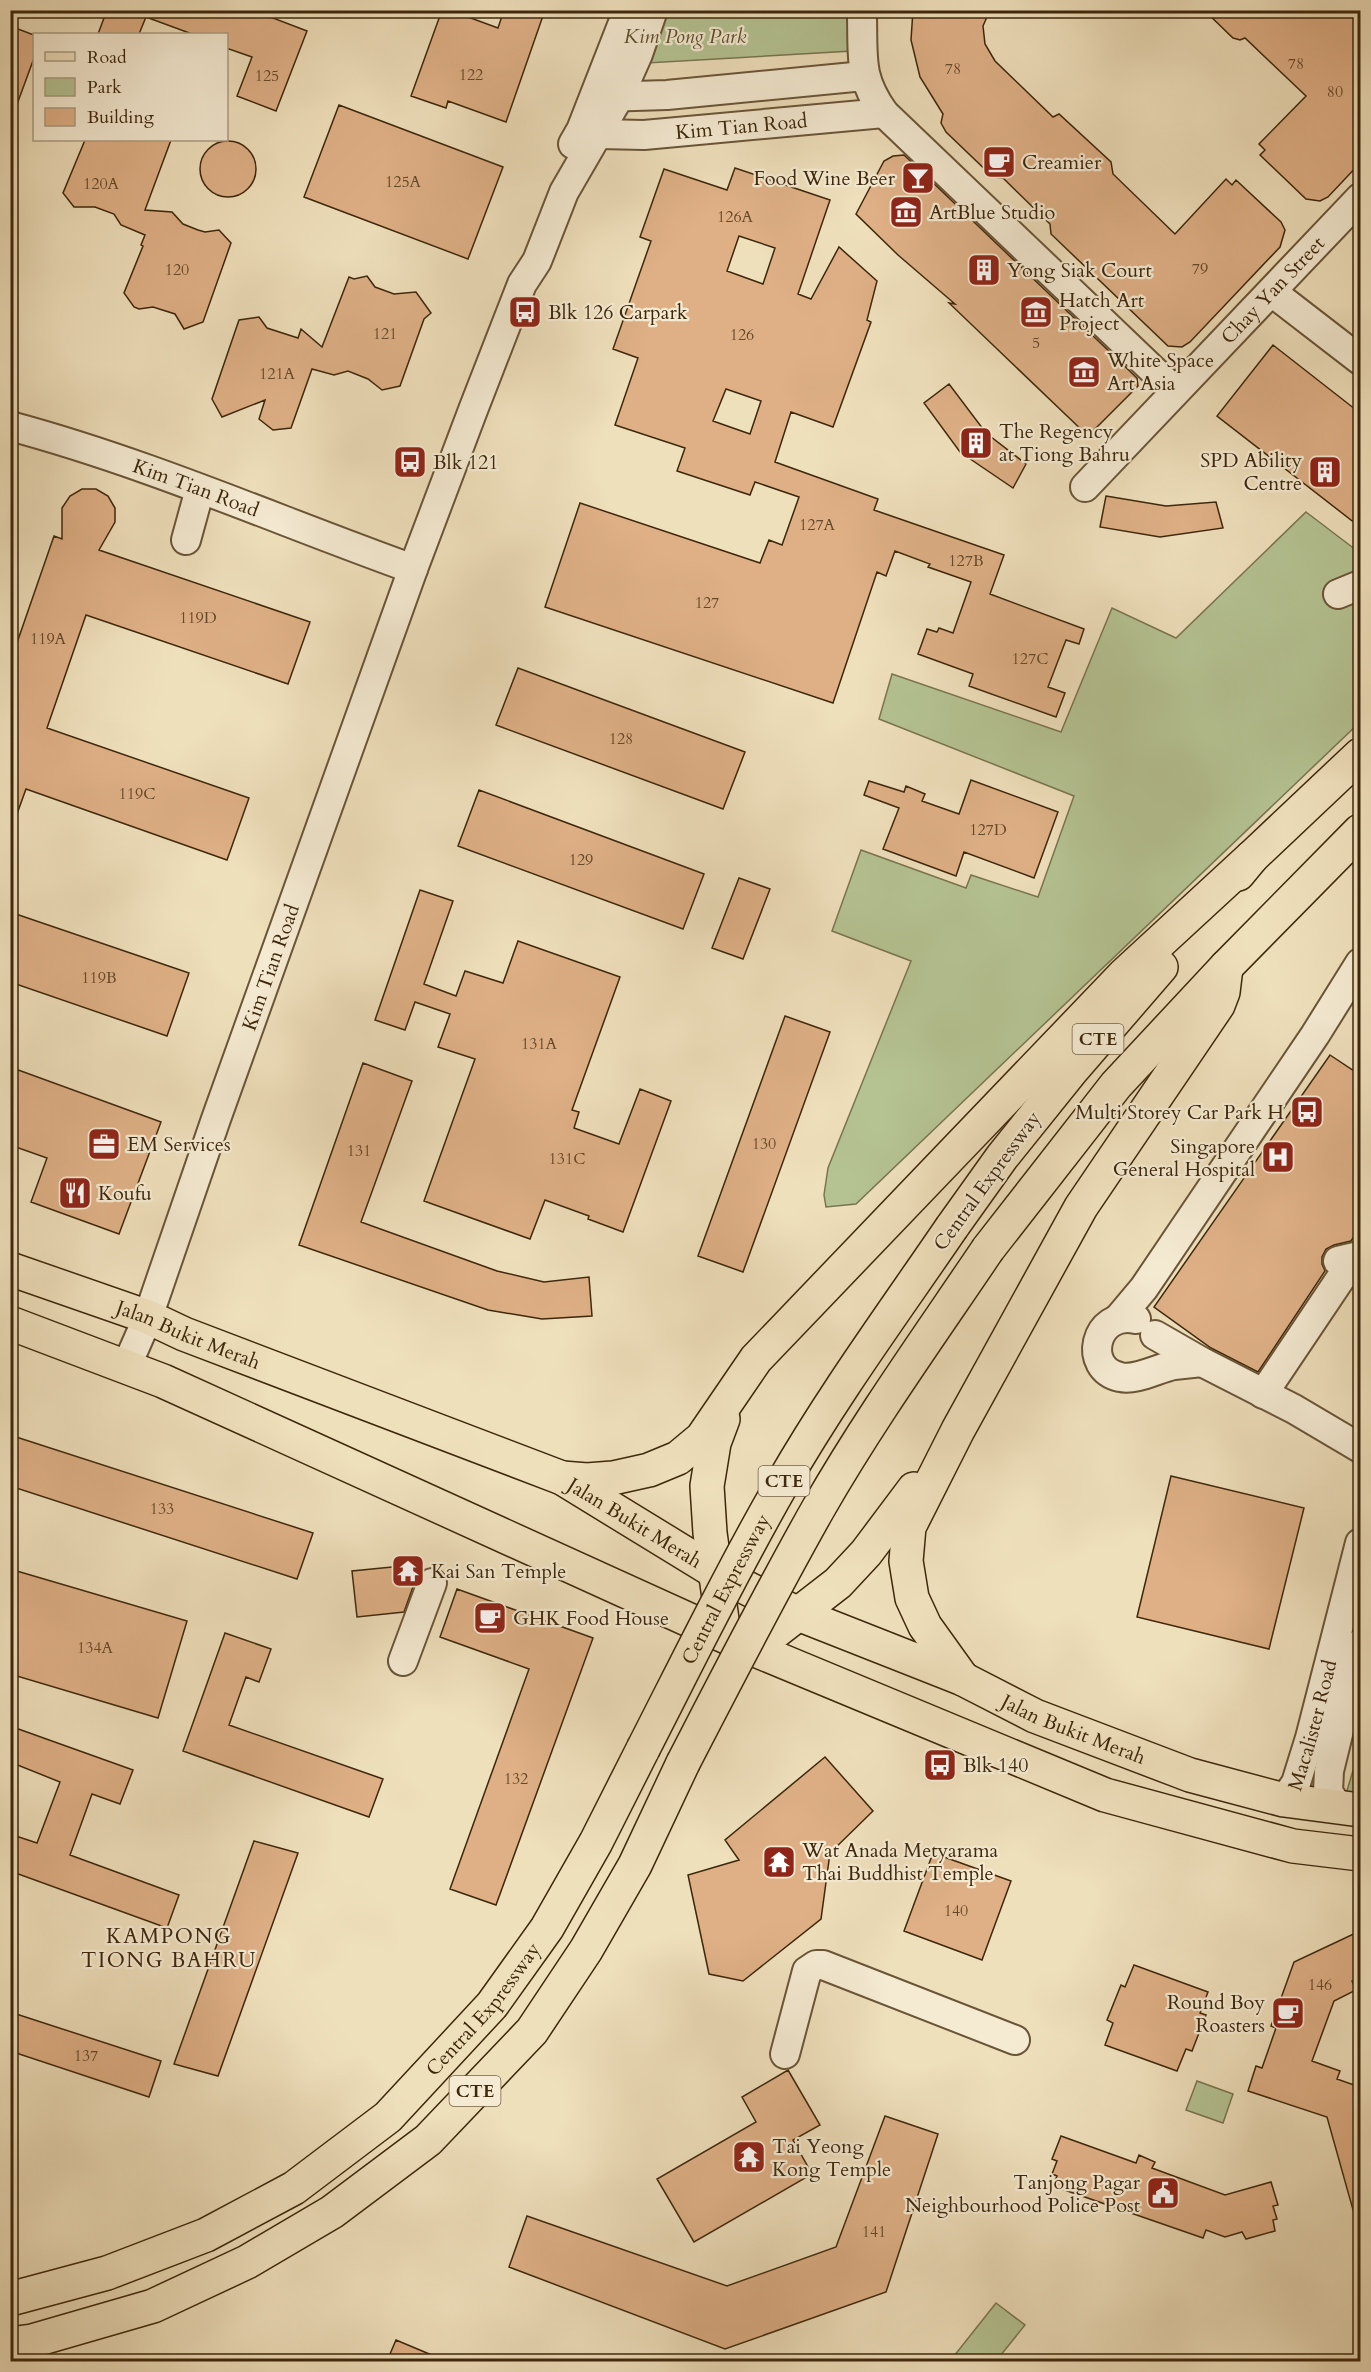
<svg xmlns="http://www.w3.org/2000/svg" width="1371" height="2372" font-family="Cardo,serif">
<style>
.green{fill:#b5c393;stroke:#79754f;stroke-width:1.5}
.building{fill:#dfb086;stroke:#3d270b;stroke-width:1.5;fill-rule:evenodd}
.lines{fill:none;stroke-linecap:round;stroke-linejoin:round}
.minor-casing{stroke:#6a5537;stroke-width:32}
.major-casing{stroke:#3d270b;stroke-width:36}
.highway-casing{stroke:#3d270b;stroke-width:36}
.minor{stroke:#f5ebd3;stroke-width:28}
.major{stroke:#efe0bc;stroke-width:33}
.highway{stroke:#efe0bc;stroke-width:33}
.highway-bridge-casing{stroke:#3d270b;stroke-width:36;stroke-linecap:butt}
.highway-bridge{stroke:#efe0bc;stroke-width:33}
.labels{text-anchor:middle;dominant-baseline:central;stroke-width:4.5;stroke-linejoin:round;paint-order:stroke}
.number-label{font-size:16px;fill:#66492a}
.shield{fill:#f5ebd3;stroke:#746247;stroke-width:1.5}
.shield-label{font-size:18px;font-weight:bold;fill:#3d270b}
.park-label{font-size:20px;font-style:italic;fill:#5b4e2d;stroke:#f5ebd3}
.street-label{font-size:20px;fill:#3d270b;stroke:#f5ebd3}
.poi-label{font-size:20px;fill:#3d270b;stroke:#f5ebd3;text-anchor:start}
.neighbourhood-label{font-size:21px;letter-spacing:1.5px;fill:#3d270b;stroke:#f5ebd3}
</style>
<rect width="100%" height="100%" fill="#efe0bc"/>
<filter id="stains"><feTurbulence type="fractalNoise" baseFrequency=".00333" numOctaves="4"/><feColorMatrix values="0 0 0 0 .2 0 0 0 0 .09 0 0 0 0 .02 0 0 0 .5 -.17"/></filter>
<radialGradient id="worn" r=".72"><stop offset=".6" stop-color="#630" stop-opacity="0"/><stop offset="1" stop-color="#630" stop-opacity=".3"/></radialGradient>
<path class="green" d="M665,11H846L852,51L647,63Z
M1306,512L1360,553V722L856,1204L826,1207L824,1195L828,1168L911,961L832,931L861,850L966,888L971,875L1038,897L1074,796L879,719L892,674L1061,732L1112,608L1176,638Z
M1360,1747V1796L1346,1794Z
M1197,2081L1233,2094L1223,2123L1186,2110Z
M996,2303L1025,2325L996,2361H950Z"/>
<path class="building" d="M107,10H252L307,31L276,111L237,96L252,57L226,48V34H192L146,17L139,34H98Z
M442,10H449L498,28L504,10H545L506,122L448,101L446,108L411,96Z
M913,10H990L983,26L985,44L995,61L1053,117L1059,114L1111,162L1113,174L1175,234L1226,179L1232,185L1236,180L1281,222L1285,230L1280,247L1190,342L1182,347L1168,346L1051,234L1050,224L1003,178L993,177L946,132L941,123L943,114L920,77L911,40Z
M1204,10H1352L1357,15L1360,21V163L1328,197L1320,201L1306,199L1260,155L1265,150L1259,144L1306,96L1245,38L1240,40L1233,38Z
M10,26L34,35V58L12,118L10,117Z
M339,105L503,167L468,259L304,197Z
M85,140H171L145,210L172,212L183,224L198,230L205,232L219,230L231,243L203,322L184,329L175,314L153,307L139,309L134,307L124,293L143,246L141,245L145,235L121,225L114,214L95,207H74L63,193Z
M200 169a28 28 0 1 1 56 0a28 28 0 1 1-56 0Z
M904,155L1137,378L1138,386L1088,436L949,303L955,304L898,255L856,214L884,161L893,156Z
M735,168L830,200L798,294L811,299L839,247L877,281L867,320L871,322L833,427L791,412L775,462L878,499L874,510L1004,555L990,594L1084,629L1079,644L1066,640L1048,687L1065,693L1056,717L969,686L973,674L918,654L927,629L937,632L939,628L953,633L971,582L928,567L930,564L895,551L886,576L877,572L833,703L545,607L580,503L760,563L769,540L782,545L799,497L755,482L750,495L677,471L685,448L615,425L638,358L613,349L651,241L640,237L664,169L727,190ZM739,236L775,248L763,284L727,271ZM726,389L761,401L750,434L713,421Z
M367,276L375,287L394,294L416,292L431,313L424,319L400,386L382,390L368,379L348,371L334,375L312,369L291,428L273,430L259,419L265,400L222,417L212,399L239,320L259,317L267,328L298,338L301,329L322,347L349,277L354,279Z
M1273,345L1360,413V527L1217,416Z
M949,384L986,433L1026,464L1013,488L960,452L924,403Z
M82,489H96L108,496L115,508V522L99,550L310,622L288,684L86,615L47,728L249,798L227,860L26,789L13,825H10V663L54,536L62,539V508L70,496Z
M1106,496L1166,506L1216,502L1223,528L1160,537L1100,527Z
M518,668L745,752L723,809L496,725Z
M971,780L1058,812L1034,878L964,852L956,876L883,849L899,808L864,795L869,781L904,792L906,786L925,794L922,801L959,814Z
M479,790L704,874L683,929L458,846Z
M739,878L770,889L743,959L712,948Z
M420,890L453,901L424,984L456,996L465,971L503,983L518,941L620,977L572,1110L579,1112L574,1128L619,1144L640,1089L671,1101L623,1232L588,1219L589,1216L545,1200L530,1239L424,1201L475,1059L438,1047L450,1014L415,1002L405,1030L375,1020Z
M10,912L189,973L167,1036L10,982Z
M785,1016L830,1032L743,1272L698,1256Z
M1330,1055L1360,1075V1227L1351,1241L1334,1245L1326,1249L1322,1257V1264L1325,1271L1258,1372L1211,1348L1154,1307Z
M363,1063L412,1081L361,1222L497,1271L544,1282L589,1277L592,1316L542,1319L488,1310L299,1245Z
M10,1067L161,1122L119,1234L31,1202L47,1158L10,1145Z
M10,1435L313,1533L297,1579L10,1486Z
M1171,1476L1304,1508L1269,1649L1137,1617Z
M412,1565L414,1584L404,1612L357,1617L352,1571Z
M10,1569L187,1621L158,1718L10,1674Z
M457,1589L593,1638L496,1905L450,1889L529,1669L440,1637Z
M225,1633L271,1649L259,1682L246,1677L229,1725L383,1779L369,1817L183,1751Z
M10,1726L133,1770L120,1804L92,1794L70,1855L179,1895L167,1928L10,1871V1834L37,1843L60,1782L10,1762Z
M825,1757L873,1811L830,1853L821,1919L743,1981L709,1974L688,1875L739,1860L725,1840Z
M254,1841L298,1853L218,2076L174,2064Z
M933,1853L1011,1881L982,1960L904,1931Z
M1360,1931V1977L1352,1981L1356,1990L1334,2001L1312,2061L1340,2071L1337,2079L1357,2086L1360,2099V2216L1355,2217L1327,2117L1248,2091L1256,2066L1262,2068L1276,2028L1271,2026L1294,1962Z
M1134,1965L1208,1992L1200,2013L1206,2015L1192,2051L1186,2049L1177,2071L1105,2045L1113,2023L1107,2020L1121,1985L1125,1987Z
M10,2012L161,2061L149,2097L10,2051Z
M788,2070L820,2125L793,2140L812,2174L694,2242L657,2179L756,2122L742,2097Z
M885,2116L938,2134L886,2292L725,2349L509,2267L527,2216L727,2286L836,2247Z
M1061,2136L1136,2163L1139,2155L1155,2162L1152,2168L1225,2195L1271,2182L1278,2205L1273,2206L1277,2219L1273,2220L1275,2231L1246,2239L1242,2232L1225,2237L1206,2230L1203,2238L1053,2186L1057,2176L1052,2174L1057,2161L1052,2159Z
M396,2340L446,2361H387Z"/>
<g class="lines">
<g class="minor-casing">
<g id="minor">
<path d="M863,10L862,18C863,59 859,78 884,113L1175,391"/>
<path d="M603,97L667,95L864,76"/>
<path id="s1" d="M584,131L599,134L644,135L884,113"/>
<path d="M573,144L581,130L628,10"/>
<path d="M1272,292L1360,360"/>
<path id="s2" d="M10,426C148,463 279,521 413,569"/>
<path id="s3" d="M1085,487L1360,198"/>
<path d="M186,540L200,489"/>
<path d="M1338,594L1360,585"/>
<path d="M1118,1319L1144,1288L1315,1035L1360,963"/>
<path d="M1136,1319C1094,1310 1082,1369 1120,1377C1136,1381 1158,1368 1174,1365C1183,1364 1192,1363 1202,1362"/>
<path d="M1155,1335L1202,1362L1294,1409L1360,1448"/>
<path id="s4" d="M127,1365L148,1317L216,1119L413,569L473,410L522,284L537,261L564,192L619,97L638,54L653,10"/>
<path d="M1263,1394L1355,1257L1338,1261"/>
<path d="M403,1661L432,1583"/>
<path id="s5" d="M1284,1800L1296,1783L1310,1738L1360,1543"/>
<path d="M1339,1808L1328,1792L1329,1771L1360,1644"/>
<path d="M785,2054L807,1971L816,1965H823L1015,2040"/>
</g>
</g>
<g class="major-casing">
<g id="major">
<path id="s6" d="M10,1269L148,1317L184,1334L562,1478L717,1573L798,1614L963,1679L1035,1716L1190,1775L1284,1800L1360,1810"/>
<path d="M10,1323L163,1381L753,1649L1105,1795L1293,1846L1360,1854"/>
</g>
</g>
<g class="highway-casing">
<g id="highway">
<path d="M1238,874L1252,857L1360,755"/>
<path d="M952,1227L1002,1157L1072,1070L1161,967"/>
<path d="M988,1249L1116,1085L1226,967L1360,831"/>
<path d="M723,1419L714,1443L707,1486L710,1533L724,1634"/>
<path d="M562,1478L587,1480L613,1478L649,1470L678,1458L702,1438L756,1359L1124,975L1252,857"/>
<path d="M753,1649L838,1583L866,1553L914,1489"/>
<path d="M963,1679L925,1626L912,1598L906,1561L909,1527L958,1430L1081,1207L1218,1005L1223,992L1226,967"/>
<path id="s7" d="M10,2299L107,2273L206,2235L294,2188L388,2117L492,2005L547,1928L596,1842L643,1749"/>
<path d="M10,2344L32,2341L153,2306L247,2262L332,2212L428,2140L532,2031L586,1950L635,1865L683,1763"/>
</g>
</g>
<use href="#minor" class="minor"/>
<use href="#major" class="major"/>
<use href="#highway" class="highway"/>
<g class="highway-bridge-casing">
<g id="highway-bridge">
<path id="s8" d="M643,1749C688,1661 732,1571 782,1484C833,1395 894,1312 952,1227"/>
<path d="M683,1763C727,1678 771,1592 818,1509C869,1420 930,1335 988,1249"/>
</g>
</g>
<use href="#highway-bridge" class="highway-bridge"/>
</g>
<defs>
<g id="cafe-square" transform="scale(1.725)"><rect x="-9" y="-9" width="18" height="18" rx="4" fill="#8f2418" stroke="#f5ebd3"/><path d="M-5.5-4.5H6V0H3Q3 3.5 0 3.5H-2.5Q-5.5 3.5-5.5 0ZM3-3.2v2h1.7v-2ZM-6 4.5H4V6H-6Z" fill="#fff"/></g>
<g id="bar-square" transform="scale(1.725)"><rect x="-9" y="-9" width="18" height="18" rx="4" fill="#8f2418" stroke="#f5ebd3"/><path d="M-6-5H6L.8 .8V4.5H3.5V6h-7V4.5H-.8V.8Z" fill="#fff"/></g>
<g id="museum-square" transform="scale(1.725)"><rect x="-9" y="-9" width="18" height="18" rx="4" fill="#8f2418" stroke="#f5ebd3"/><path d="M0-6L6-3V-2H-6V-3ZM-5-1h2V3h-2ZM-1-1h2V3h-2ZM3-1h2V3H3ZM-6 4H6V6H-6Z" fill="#fff"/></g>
<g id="building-square" transform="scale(1.725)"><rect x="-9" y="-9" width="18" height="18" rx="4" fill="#8f2418" stroke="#f5ebd3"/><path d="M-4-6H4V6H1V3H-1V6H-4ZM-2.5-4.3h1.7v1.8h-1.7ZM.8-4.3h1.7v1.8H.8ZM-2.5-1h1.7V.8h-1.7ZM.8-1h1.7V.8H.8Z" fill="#fff"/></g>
<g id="bus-square" transform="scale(1.725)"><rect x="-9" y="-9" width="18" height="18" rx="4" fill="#8f2418" stroke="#f5ebd3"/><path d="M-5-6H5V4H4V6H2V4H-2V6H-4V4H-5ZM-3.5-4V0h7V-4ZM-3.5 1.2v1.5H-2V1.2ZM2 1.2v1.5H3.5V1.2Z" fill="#fff"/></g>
<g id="office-square" transform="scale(1.725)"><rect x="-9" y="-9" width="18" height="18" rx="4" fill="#8f2418" stroke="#f5ebd3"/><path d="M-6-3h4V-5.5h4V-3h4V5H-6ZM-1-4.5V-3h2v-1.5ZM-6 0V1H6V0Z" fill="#fff"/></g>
<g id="hospital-square" transform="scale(1.725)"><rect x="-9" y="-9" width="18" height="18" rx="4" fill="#8f2418" stroke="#f5ebd3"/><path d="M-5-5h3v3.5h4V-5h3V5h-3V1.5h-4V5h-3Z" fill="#fff"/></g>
<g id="restaurant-square" transform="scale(1.725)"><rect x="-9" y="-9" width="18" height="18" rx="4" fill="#8f2418" stroke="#f5ebd3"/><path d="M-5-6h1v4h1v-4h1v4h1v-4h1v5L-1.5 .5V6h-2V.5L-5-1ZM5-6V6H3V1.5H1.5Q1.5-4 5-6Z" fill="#fff"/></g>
<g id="temple-square" transform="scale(1.725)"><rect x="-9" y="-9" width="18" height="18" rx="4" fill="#8f2418" stroke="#f5ebd3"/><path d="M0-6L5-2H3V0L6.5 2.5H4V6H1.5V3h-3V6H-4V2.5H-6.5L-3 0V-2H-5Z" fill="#fff"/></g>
<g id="civic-square" transform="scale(1.725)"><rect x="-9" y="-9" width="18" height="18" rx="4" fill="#8f2418" stroke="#f5ebd3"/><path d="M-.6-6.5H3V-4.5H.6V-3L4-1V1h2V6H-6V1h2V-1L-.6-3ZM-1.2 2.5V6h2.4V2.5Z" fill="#fff"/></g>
</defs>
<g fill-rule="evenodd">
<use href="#cafe-square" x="999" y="162"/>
<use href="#bar-square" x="918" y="178"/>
<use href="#museum-square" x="906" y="212"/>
<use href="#building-square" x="984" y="270"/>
<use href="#bus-square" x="525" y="312"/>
<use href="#museum-square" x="1036" y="312"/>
<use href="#museum-square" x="1084" y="372"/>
<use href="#building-square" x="976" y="443"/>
<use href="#bus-square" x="410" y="462"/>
<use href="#building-square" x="1325" y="472"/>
<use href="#bus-square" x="1307" y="1112"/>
<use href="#office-square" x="104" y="1144"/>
<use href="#hospital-square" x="1278" y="1157"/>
<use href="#restaurant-square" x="75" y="1193"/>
<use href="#temple-square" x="408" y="1571"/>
<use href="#cafe-square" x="490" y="1618"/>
<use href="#bus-square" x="940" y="1765"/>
<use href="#temple-square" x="779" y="1862"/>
<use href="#cafe-square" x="1288" y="2013"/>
<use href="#temple-square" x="749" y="2157"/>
<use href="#civic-square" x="1163" y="2193"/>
</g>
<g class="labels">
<g class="number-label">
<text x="1296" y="64">78</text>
<text x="953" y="69">78</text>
<text x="471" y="75">122</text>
<text x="267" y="76">125</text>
<text x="1335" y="92">80</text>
<text x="403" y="182">125A</text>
<text x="101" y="184">120A</text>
<text x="735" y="217">126A</text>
<text x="1200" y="269">79</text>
<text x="177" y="270">120</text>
<text x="385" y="334">121</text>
<text x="742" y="335">126</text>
<text x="1036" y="343">5</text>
<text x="277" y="374">121A</text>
<text x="817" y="525">127A</text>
<text x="966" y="561">127B</text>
<text x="707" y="603">127</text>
<text x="198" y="618">119D</text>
<text x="48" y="639">119A</text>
<text x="1030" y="659">127C</text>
<text x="621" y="739">128</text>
<text x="137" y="794">119C</text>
<text x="988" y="830">127D</text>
<text x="581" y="860">129</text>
<text x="99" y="978">119B</text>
<text x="539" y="1044">131A</text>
<text x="764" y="1144">130</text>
<text x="359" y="1151">131</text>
<text x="567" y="1159">131C</text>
<text x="162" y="1509">133</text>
<text x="95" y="1648">134A</text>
<text x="516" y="1779">132</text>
<text x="956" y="1911">140</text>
<text x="1320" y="1985">146</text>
<text x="86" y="2056">137</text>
<text x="874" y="2232">141</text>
</g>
<g class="shield">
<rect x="1072.5" y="1024" width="51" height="30" rx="4.5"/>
<rect x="758.5" y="1466" width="51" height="30" rx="4.5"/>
<rect x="449.5" y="2076" width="51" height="30" rx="4.5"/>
</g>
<g class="shield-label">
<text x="1098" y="1039">CTE</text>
<text x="784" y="1481">CTE</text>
<text x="475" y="2091">CTE</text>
</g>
<g class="park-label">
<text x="685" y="36">Kim Pong Park</text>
</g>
<g class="street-label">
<text stroke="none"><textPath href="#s1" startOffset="158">Kim Tian Road</textPath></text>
<text stroke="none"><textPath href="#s3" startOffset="272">Chay Yan Street</textPath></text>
<text stroke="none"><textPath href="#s2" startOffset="196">Kim Tian Road</textPath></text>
<text stroke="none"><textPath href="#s4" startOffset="423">Kim Tian Road</textPath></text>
<text transform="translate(987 1181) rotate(-54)">Central Expressway</text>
<text stroke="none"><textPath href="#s6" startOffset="190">Jalan Bukit Merah</textPath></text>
<text stroke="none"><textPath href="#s6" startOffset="676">Jalan Bukit Merah</textPath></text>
<text stroke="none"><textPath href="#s8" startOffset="180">Central Expressway</textPath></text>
<text stroke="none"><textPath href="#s5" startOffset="81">Macalister Road</textPath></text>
<text stroke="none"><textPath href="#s6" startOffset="1162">Jalan Bukit Merah</textPath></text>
<text stroke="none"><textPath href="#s7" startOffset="568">Central Expressway</textPath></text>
</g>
<g class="poi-label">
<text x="1022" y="162">Creamier</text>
<text x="895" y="178" text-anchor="end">Food Wine Beer</text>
<text x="929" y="212">ArtBlue Studio</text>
<text x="1007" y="270">Yong Siak Court</text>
<text x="1059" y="300">Hatch Art<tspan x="1059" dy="23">Project</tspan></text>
<text x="548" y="312">Blk 126 Carpark</text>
<text x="1107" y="360">White Space<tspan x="1107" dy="23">Art Asia</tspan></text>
<text x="999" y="431">The Regency<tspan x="999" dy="23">at Tiong Bahru</tspan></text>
<text x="1302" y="460" text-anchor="end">SPD Ability<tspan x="1302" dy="23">Centre</tspan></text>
<text x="433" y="462">Blk 121</text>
<text x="1284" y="1112" text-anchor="end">Multi Storey Car Park H</text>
<text x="127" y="1144">EM Services</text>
<text x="1255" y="1146" text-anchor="end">Singapore<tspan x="1255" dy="23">General Hospital</tspan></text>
<text x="98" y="1193">Koufu</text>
<text x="431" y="1571">Kai San Temple</text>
<text x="513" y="1618">GHK Food House</text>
<text x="963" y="1765">Blk 140</text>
<text x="802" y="1850">Wat Anada Metyarama<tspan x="802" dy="23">Thai Buddhist Temple</tspan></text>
<text x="1265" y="2002" text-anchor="end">Round Boy<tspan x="1265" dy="23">Roasters</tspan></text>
<text x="772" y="2146">Tai Yeong<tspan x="772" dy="23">Kong Temple</tspan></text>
<text x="1140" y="2182" text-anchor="end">Tanjong Pagar<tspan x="1140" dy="23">Neighbourhood Police Post</tspan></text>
</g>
<g class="neighbourhood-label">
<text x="169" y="1936">KAMPONG<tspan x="169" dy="24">TIONG BAHRU</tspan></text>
</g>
</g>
<rect width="1371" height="2372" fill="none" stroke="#efe0bc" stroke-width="36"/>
<rect x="12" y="12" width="1347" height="2348" fill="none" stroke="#3d270b" stroke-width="3"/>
<rect x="18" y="18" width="1335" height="2336" fill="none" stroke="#3d270b" stroke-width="1.5"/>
<rect x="33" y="33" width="195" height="108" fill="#f5ebd3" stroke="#ab9d83" stroke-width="1.5"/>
<rect x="45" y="52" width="30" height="9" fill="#efe0bc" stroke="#ab9d83" stroke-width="1.5"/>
<text x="87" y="63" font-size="18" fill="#3d270b">Road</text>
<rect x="45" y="78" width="30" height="18" fill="#b5c393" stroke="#ab9d83" stroke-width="1.5"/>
<text x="87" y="93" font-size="18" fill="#3d270b">Park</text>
<rect x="45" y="108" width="30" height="18" fill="#dfb086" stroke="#ab9d83" stroke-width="1.5"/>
<text x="87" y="123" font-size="18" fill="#3d270b">Building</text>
<rect width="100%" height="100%" filter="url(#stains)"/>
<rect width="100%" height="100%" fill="url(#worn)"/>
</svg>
